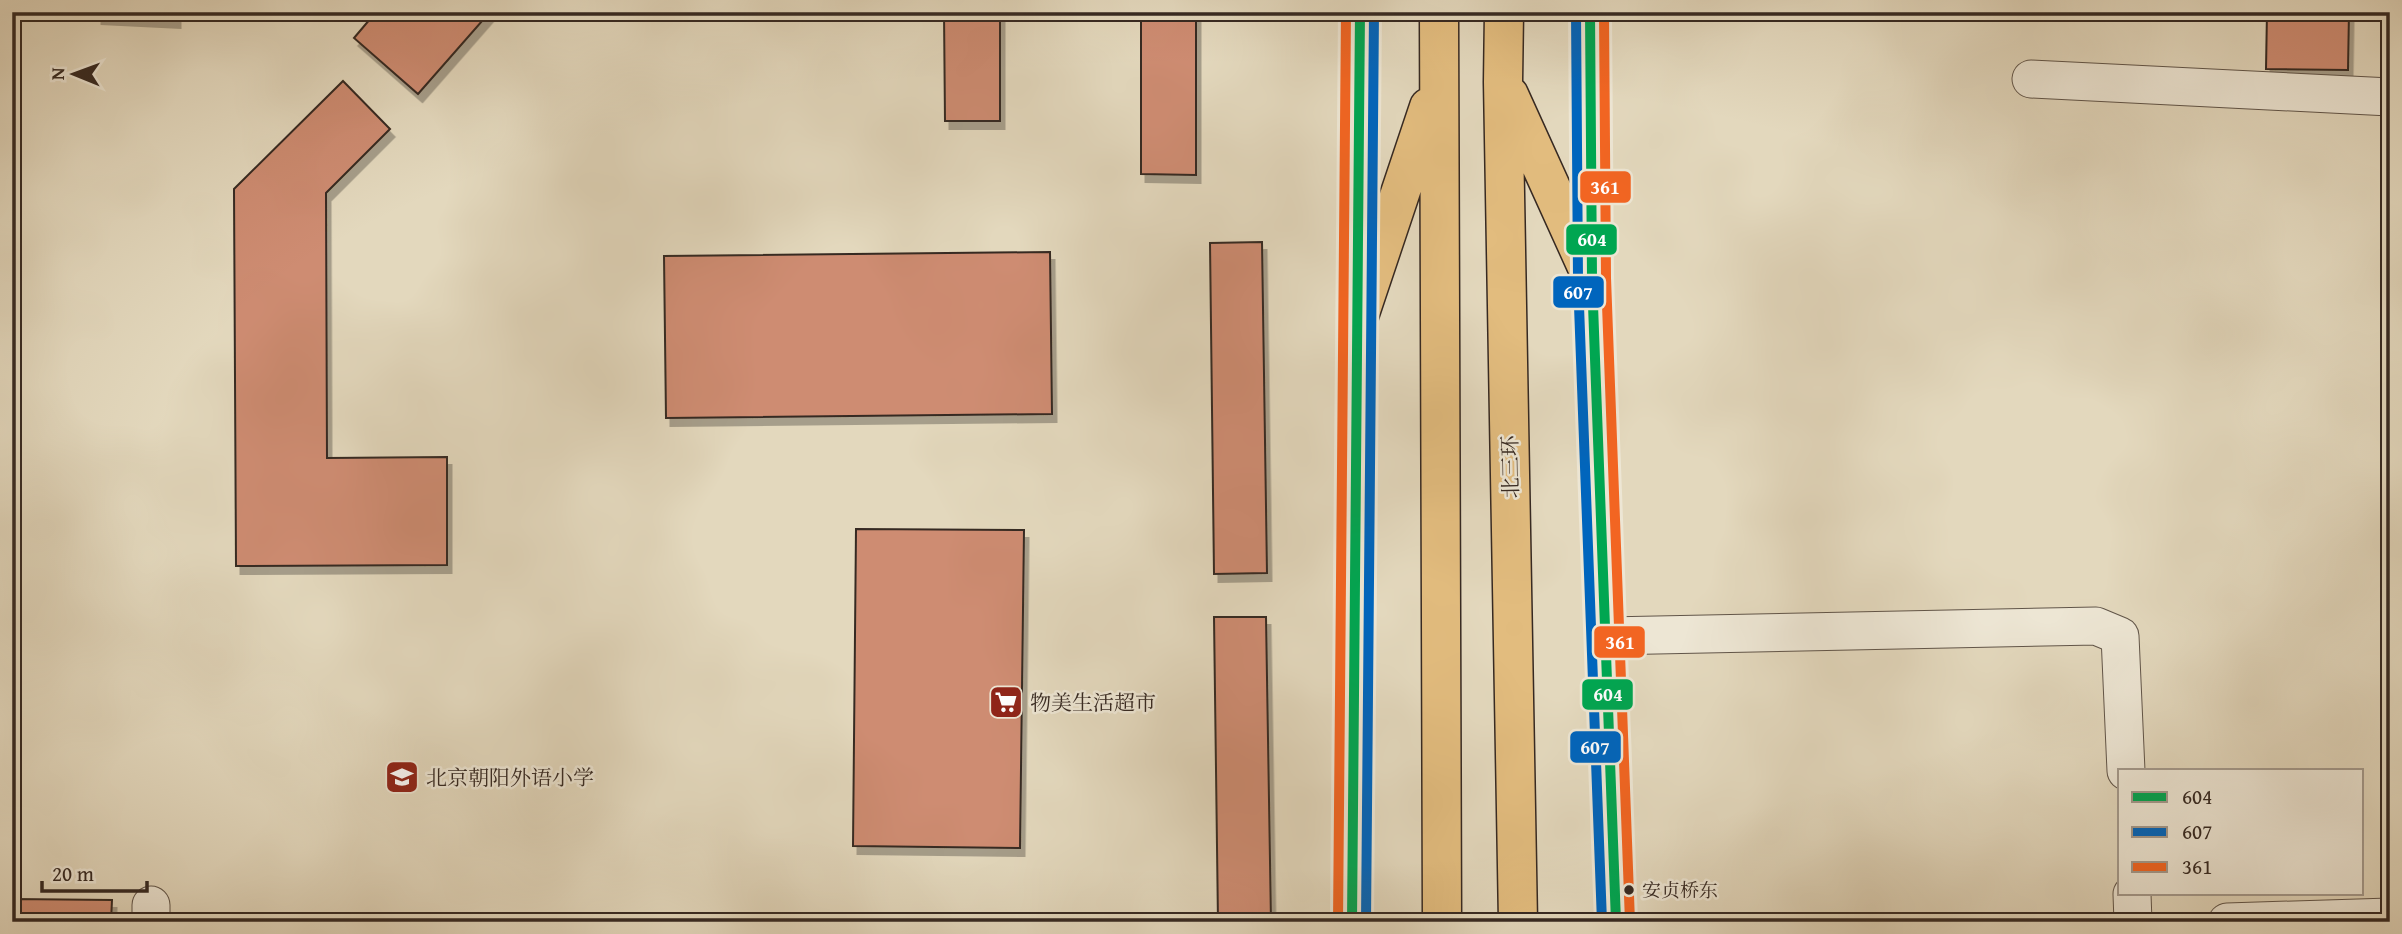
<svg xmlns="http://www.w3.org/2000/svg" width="2402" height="934" font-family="'Gentium Book Plus','Noto Serif SC',serif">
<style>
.building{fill:#ce8c72;stroke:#362922;stroke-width:2;filter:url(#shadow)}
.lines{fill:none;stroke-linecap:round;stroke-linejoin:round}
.minor-casing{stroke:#615549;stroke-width:39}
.highway-casing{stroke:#362922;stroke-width:41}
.minor{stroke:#ede6d4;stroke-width:37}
.highway{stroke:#e2bc7e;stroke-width:38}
.bus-1-casing{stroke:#ede6d4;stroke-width:16}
.bus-2-casing{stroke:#ede6d4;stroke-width:16}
.bus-3-casing{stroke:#ede6d4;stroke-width:16}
.bus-1{stroke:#00a651;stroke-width:10}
.bus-2{stroke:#0065bd;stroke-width:10}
.bus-3{stroke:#f26522;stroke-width:10}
.bus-dot{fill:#362922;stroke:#ede6d4;stroke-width:2.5}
.labels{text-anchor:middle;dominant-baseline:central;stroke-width:5;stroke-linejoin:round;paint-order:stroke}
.bus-label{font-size:19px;fill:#362922;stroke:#ede6d4;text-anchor:start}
.street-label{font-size:21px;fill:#362922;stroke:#ede6d4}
.poi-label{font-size:21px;fill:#362922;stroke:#ede6d4;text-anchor:start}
.line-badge{stroke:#ede6d4;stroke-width:2.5}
.badge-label{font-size:19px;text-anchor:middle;font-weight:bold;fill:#fff}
</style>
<defs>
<filter id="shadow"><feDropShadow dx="4.5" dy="8" stdDeviation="0" flood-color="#0004"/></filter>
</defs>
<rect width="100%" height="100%" fill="#e3d8bd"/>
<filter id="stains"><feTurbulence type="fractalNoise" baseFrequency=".00286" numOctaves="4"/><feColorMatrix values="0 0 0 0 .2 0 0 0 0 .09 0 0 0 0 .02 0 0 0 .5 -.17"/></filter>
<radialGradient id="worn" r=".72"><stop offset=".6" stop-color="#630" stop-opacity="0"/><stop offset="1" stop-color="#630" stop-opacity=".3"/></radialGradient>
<path class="building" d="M97,12H176V20L97,16Z
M376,12H490L418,94L354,38Z
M944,12H1000V121H945Z
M1141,12H1196V175L1141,174Z
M2267,12H2349L2348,70L2266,69Z
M343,81L390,129L326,193L327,458L447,457V565L236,566L234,189Z
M1262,242L1267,573L1214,574L1210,243Z
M1050,252L1052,414L666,418L664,256Z
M856,529L1024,530L1020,848L853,846Z
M1214,617H1266L1271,922H1218Z
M12,899L112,900L111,922H12Z"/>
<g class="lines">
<g class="minor-casing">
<path id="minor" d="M1590,12L1592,278L1607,636L1616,922
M2031,79L2390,97
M1607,636L2096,626L2120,636L2126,771
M2132,894L2133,922
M151,922V905
M1352,922L1360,12
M2227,922L2390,917"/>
</g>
<g class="highway-casing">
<path id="highway" d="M1439,12L1442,922
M1504,12L1503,82L1518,922
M1509,95L1592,278
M1358,319L1429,107"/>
</g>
<use href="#minor" class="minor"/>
<use href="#highway" class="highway"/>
<g class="bus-1-casing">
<path id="bus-1" d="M1590,12L1592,278L1616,922
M1352,922L1360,12"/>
</g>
<g class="bus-2-casing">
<path id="bus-2" d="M1576,12L1578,279L1602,922
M1366,922L1374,12"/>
</g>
<g class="bus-3-casing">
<path id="bus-3" d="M1604,12L1606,278L1630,922
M1338,922L1346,12"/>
</g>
<use href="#bus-1" class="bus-1"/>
<use href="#bus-2" class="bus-2"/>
<use href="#bus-3" class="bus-3"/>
</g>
<defs>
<g id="supermarket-square" transform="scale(1.75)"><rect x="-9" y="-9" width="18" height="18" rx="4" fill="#8f2418" stroke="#ede6d4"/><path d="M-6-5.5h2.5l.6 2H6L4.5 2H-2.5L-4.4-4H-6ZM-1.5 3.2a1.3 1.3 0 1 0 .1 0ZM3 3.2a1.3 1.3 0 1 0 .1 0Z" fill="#fff"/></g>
<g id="school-square" transform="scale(1.75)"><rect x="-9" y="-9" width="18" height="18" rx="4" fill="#8f2418" stroke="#ede6d4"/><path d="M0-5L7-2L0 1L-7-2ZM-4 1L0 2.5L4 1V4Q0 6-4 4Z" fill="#fff"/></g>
</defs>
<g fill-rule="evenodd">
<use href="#supermarket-square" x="1006" y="702"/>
<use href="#school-square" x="402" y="777"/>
</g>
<circle class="bus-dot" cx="1629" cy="890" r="6"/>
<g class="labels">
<g class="bus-label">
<text x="1642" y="890">安贞桥东</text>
</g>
<g class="street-label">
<text transform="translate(1510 467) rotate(-91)">北三环</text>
</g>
<g class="poi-label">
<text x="1030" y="702">物美生活超市</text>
<text x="426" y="777">北京朝阳外语小学</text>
</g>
</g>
<g class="line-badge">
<rect x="1579" y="170" width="53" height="34" rx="7" fill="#f26522"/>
<rect x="1565" y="223" width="53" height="33" rx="7" fill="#00a651"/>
<rect x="1552" y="275" width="53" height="34" rx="7" fill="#0065bd"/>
<rect x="1593" y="625" width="53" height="34" rx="7" fill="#f26522"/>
<rect x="1581" y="678" width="53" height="33" rx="7" fill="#00a651"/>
<rect x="1569" y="730" width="53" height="34" rx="7" fill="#0065bd"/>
</g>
<g class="badge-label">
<text x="1605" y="194">361</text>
<text x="1592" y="246">604</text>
<text x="1578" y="299">607</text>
<text x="1620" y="649">361</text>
<text x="1608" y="701">604</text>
<text x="1595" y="754">607</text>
</g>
<rect width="2402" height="934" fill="none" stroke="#e3d8bd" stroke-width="42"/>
<rect x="14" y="14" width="2374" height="906" fill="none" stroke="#362922" stroke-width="3.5"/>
<rect x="21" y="21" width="2360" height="892" fill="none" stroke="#362922" stroke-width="2"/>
<rect x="2118" y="769" width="245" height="126" fill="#ede6d4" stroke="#a49a8d" stroke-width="2"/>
<rect x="2132" y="792" width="35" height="10" fill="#00a651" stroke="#a49a8d" stroke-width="2"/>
<text x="2182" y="804" font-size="21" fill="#362922">604</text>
<rect x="2132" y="827" width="35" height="10" fill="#0065bd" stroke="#a49a8d" stroke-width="2"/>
<text x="2182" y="839" font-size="21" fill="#362922">607</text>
<rect x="2132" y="862" width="35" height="10" fill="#f26522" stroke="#a49a8d" stroke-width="2"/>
<text x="2182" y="874" font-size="21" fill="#362922">361</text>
<g transform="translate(74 74) rotate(271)" stroke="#ede6d4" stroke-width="5" paint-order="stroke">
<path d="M0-5L12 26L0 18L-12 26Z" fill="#362922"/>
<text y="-10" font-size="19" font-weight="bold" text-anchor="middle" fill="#362922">N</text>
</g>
<path d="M42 881v10h105v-10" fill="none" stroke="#362922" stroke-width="3.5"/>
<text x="52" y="881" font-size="21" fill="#362922" stroke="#ede6d4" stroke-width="5" paint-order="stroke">20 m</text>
<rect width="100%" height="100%" filter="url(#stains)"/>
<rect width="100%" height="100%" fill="url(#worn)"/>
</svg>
